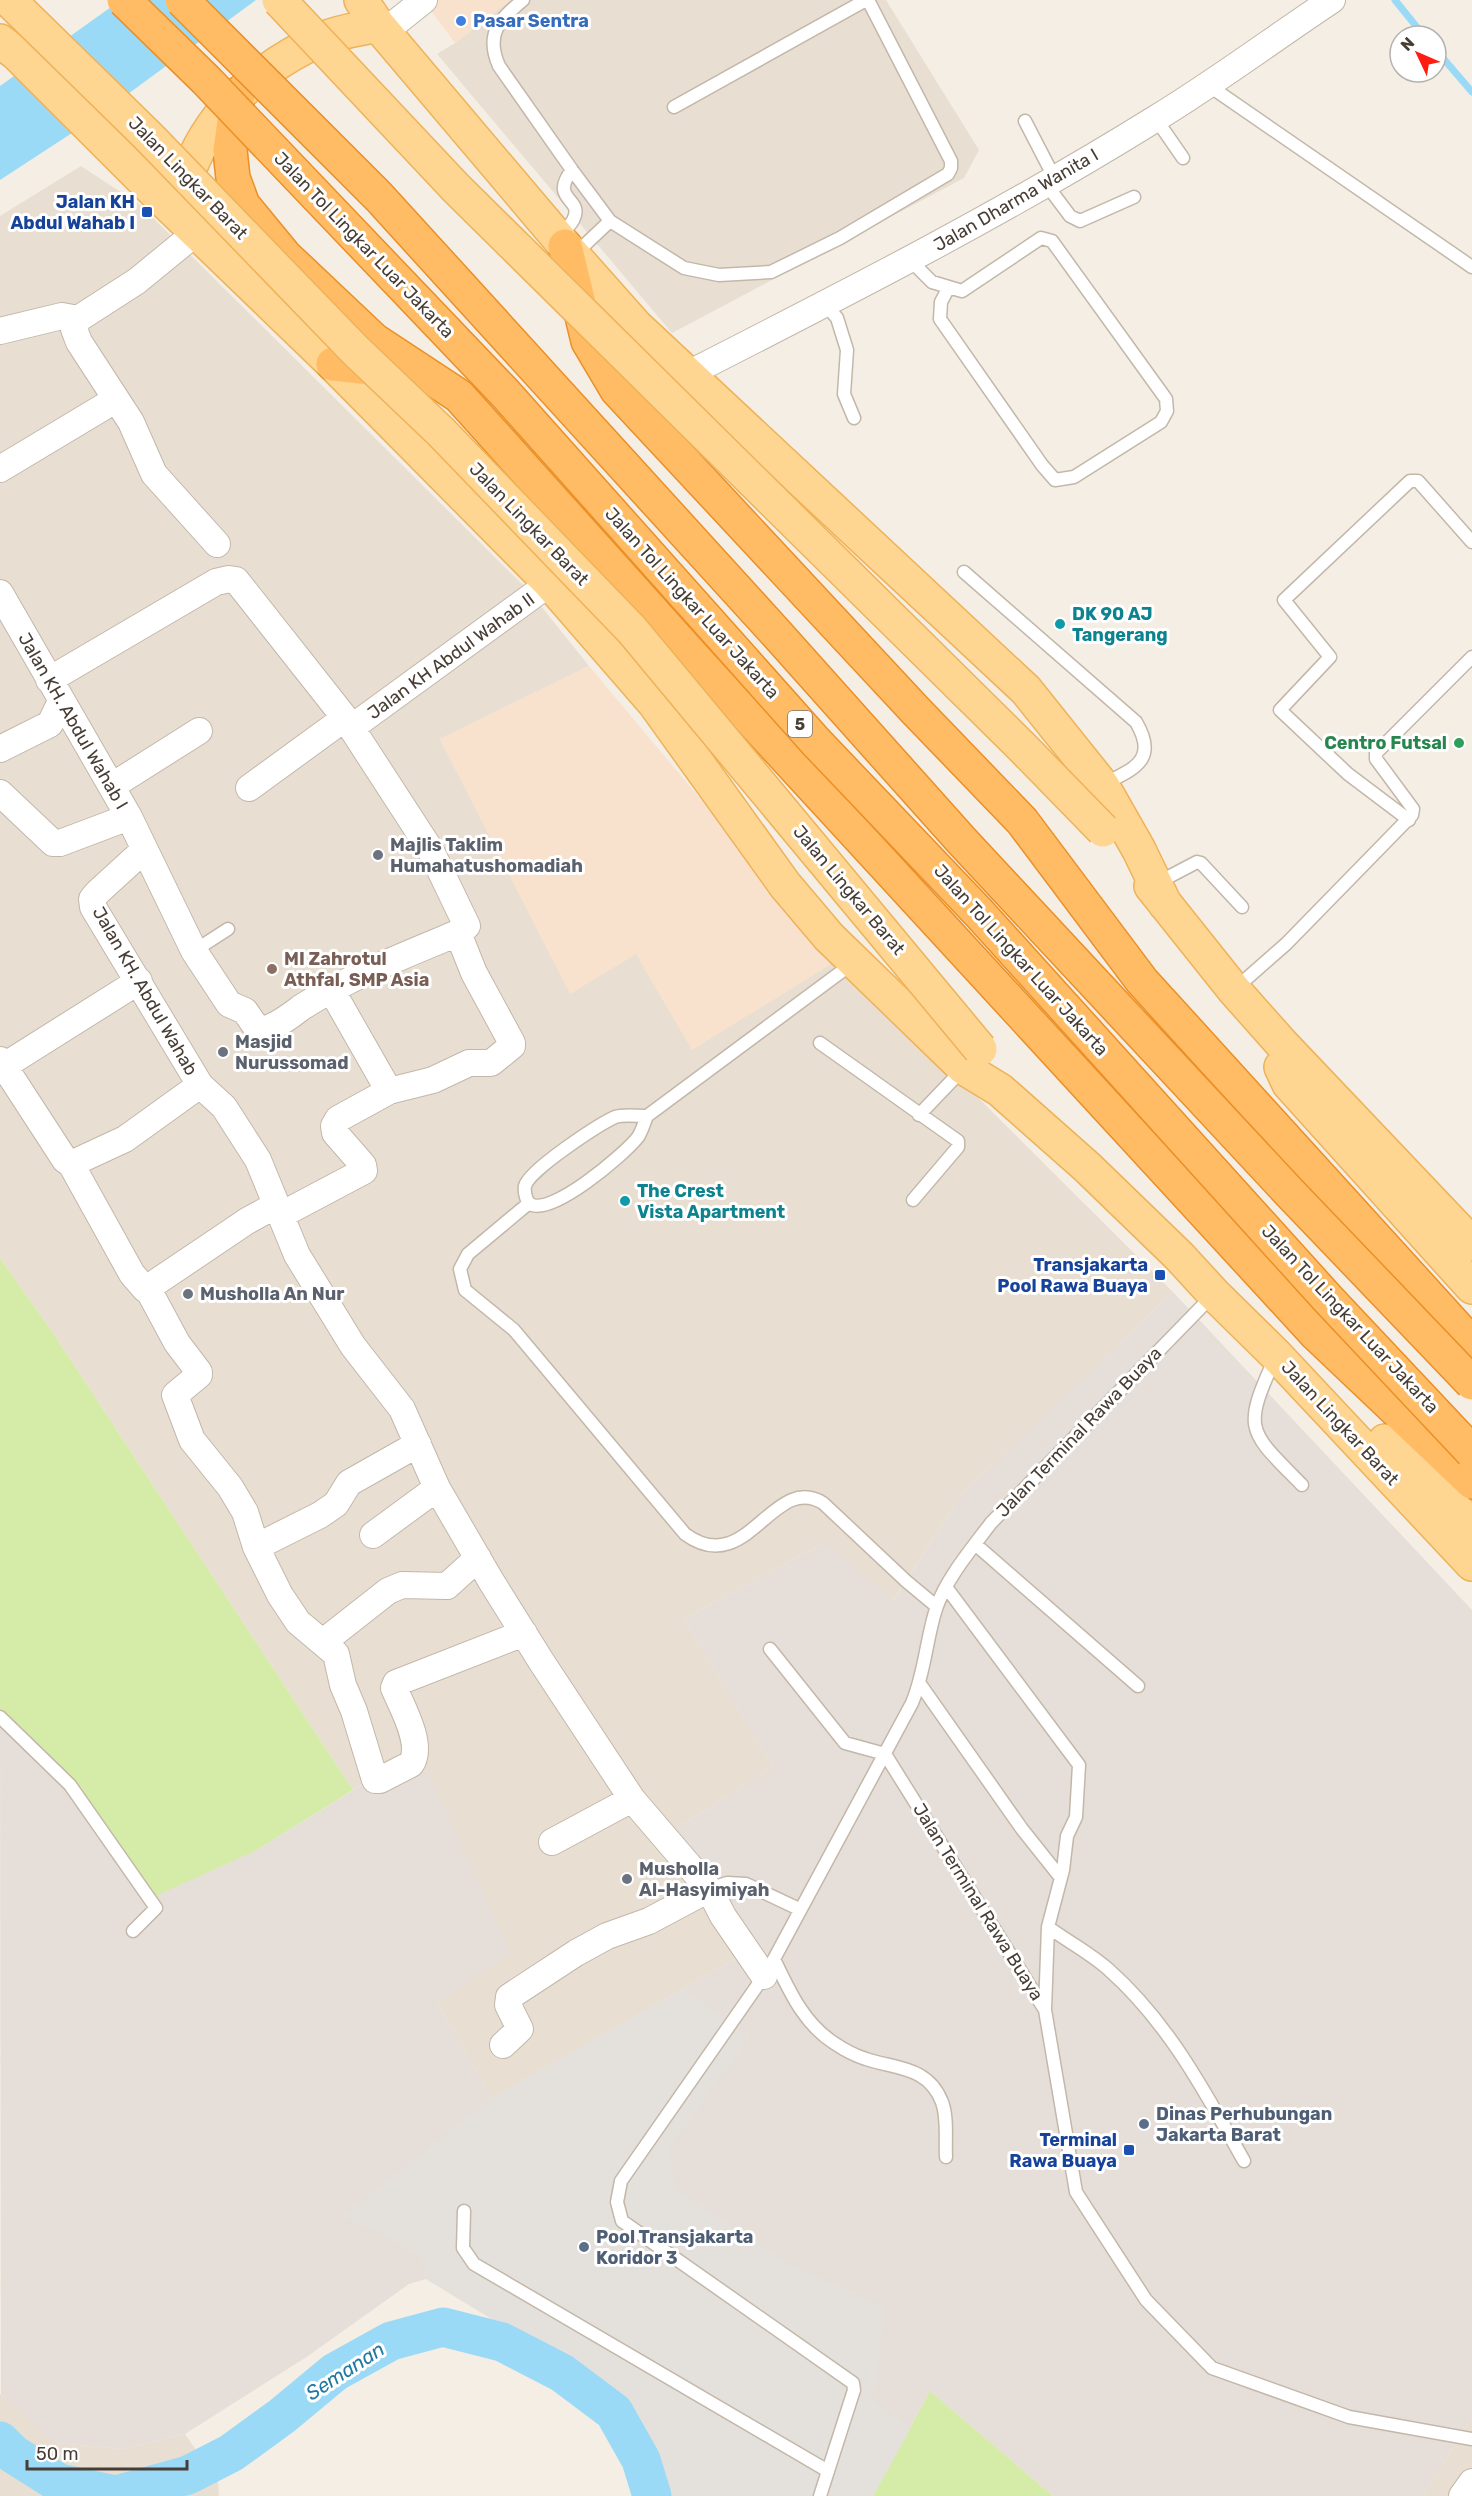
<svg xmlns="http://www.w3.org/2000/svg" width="1472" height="2496" font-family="Rubik,sans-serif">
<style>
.residential{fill:#e8dfd2}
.commercial{fill:#f8e2cd}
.industrial{fill:#e6dfd9}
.green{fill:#d5eca9}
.parking{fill:#e4e1dd}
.water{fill:#9bdaf6}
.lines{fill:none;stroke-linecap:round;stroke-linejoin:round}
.stream{stroke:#9bdaf6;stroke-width:7}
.river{stroke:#9bdaf6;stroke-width:39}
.service-casing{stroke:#c3b7a9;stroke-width:15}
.minor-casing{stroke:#c3b7a9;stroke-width:28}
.primary-casing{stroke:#eeb258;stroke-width:36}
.motorway-casing{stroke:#eb8f27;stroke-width:36}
.service{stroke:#fff;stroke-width:12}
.minor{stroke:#fff;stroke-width:26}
.primary{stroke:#ffd592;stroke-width:33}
.motorway{stroke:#ffbc64;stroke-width:33}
.primary-bridge-casing{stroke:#eeb258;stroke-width:36;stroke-linecap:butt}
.motorway-bridge-casing{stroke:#eb8f27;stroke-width:36;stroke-linecap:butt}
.primary-bridge{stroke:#ffd592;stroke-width:33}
.motorway-bridge{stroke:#ffbc64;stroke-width:33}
.shop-dot{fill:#3f7fe0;stroke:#fff;stroke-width:2}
.transit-dot{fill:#1a4fb4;stroke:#fff;stroke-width:2}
.culture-dot{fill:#0f9aa8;stroke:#fff;stroke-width:2}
.leisure-dot{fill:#2e9e5b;stroke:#fff;stroke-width:2}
.worship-dot{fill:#6b7280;stroke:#fff;stroke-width:2}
.education-dot{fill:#8d6e63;stroke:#fff;stroke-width:2}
.service-dot{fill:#5c6f8a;stroke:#fff;stroke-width:2}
.labels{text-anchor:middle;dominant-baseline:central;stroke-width:6;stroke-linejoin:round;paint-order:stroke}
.shield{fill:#fff;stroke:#7e7771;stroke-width:1.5}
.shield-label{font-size:16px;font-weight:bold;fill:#473d34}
.shop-label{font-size:18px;font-weight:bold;fill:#366cbe;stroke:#fff;text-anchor:start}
.street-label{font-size:18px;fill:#473d34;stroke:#fff}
.transit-label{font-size:18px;font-weight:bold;fill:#164399;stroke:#fff;text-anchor:end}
.culture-label{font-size:18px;font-weight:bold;fill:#0d838f;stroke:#fff;text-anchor:start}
.leisure-label{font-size:18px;font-weight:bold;fill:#27864d;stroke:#fff;text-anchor:end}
.worship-label{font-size:18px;font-weight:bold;fill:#5b616d;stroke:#fff;text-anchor:start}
.education-label{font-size:18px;font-weight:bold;fill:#785e54;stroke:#fff;text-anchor:start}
.service-label{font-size:18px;font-weight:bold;fill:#4e5e75;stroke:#fff;text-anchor:start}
.water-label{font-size:20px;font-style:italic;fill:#2179a2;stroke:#fff}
</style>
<rect width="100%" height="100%" fill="#f4eee4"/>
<path class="residential" d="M510,0H886L979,150L964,178L672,333L437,54L455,43Z
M81,166L139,204L528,590L589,666L440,739L571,993L636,953L839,959L1173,1292L962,1494L892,1602L826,1542L684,1619L773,1767L669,1833L735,1959L492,2098L437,2003L417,1750L353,1790L53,1333L0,1258V216Z
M0,2394L56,2443L123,2449L185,2434L218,2482L219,2496H0Z
M1472,2417V2496H1423Z"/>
<path class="commercial" d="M423,0H510L455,43Z
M589,666L811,931L839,959L692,1050L636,954L570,994L440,739Z"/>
<path class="industrial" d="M1173,1292L1472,1610V2417L1423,2496H1053L930,2391L873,2496H667L657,2455L612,2392L426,2279L409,2284L308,2356L185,2434L123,2449L55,2443L1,2395L0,1715L257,1850L418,1750L511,1953L437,2003L492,2098L735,1959L669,1833L773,1767L684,1619L826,1542L893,1601L962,1494Z"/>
<path class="green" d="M0,1258L53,1333L353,1790L257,1850L156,1896L0,1715Z
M930,2391L1053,2496H873Z"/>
<path class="parking" d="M683,1989L749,2038L669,2147L675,2189L790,2265L885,2307L872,2400L910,2429L873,2496H667L657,2455L612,2392L426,2279L422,2258L389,2237L343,2216L492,2098Z"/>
<path class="water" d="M121,0H256L98,116L0,180V86Z"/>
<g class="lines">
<path class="stream" d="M1395,0L1424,36
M1436,50L1472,92"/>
<path class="river" d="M0,2441L13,2454L59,2483L116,2495L188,2475L231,2453L282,2416L335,2372L391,2341L443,2327L502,2342L562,2373L614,2412L641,2460L652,2496"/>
<g class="service-casing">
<path id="service" d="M523,0C499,20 485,34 499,66L572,170L610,221L684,268L719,275L771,272L840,238L948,174L951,168V161L868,0
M1208,85L1472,267
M674,107L866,0
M1156,119L1183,158
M1025,121L1055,179
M1046,184L1070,216L1080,221L1134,197
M558,237C563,231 572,225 574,218C583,198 549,200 572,170
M574,255L610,221
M910,260L932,282L962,291L1041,238L1052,241L1166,399L1167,411L1161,422L1074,477L1055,480L1042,465L940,319L941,302L949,287
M825,304L837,318L847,350L844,394L854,418
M964,572L1136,722C1159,761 1133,769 1102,785
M1409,820L1348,774L1280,710L1330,657L1284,600L1410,481H1418L1472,542
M1157,883L1197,862L1201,863L1242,907
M194,951L228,929
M1236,988L1286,944L1412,815L1413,809L1376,759V753L1472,657
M820,1043L958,1141V1147L913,1200
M919,1115L963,1069
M647,1116C637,1116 623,1114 615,1117C598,1125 529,1170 525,1186C524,1191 526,1200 529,1203C548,1220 626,1153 638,1137C642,1131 644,1123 647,1116L853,963
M529,1203L468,1254L460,1269L465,1290L514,1330L685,1534C747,1580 773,1472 823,1503L906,1581L936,1606
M1275,1358C1242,1431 1248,1430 1302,1485
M975,1544L1138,1686
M946,1587L1079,1765L1076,1817L1067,1836L1063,1870L1048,1927L1045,2009
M770,1649L845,1743L885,1754
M920,1684L1022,1829L1061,1878
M0,1717L70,1785L156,1908L133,1931
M885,1754L1045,2010L1076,2192L1146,2300L1212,2368L1349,2417L1472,2439
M709,1889L727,1883L746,1884L799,1909
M1048,1927C1067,1941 1090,1953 1108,1969C1169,2023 1205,2092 1244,2161
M774,1959C789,1990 803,2023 834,2043C843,2049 856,2056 866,2059C896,2069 928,2066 942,2102C948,2118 945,2140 946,2157
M464,2211L463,2248L474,2264L828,2471
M820,2496L854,2390L853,2383L622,2221L617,2202L621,2181L764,1976L774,1959L912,1703C925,1672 926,1640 936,1609C945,1580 973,1547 991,1523L1213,1295"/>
</g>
<g class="minor-casing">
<path id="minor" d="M384,32L424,0
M198,231L137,281L78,319L74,329L79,342L131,422L154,474L217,544
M0,331L62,316L78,319
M686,375C845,294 1004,213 1155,119C1216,82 1273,39 1332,0
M0,469L115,400
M0,593L129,817L194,951L229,1004L245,1011L258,1030C273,1030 290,1016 302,1007C351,976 405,955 458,933L467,926L430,849L345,718L236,580L229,579L216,582L49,680
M351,728L550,583
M0,749L50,724L61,701
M112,786L199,731
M249,788L345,718
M0,793L53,843H60L129,817
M144,850L98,892L92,899L93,907L200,1085L224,1107L258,1160L297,1255L353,1346L402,1409L437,1488L491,1581L541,1661L632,1799L709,1889L723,1916L764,1976
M332,991L389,1091L433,1080L469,1063H491L512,1046V1043L474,973L458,933
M0,1060L65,1160L71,1164L125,1139L200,1085
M4,1066L139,981
M71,1164L132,1274L145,1289L149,1291L177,1343L199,1372V1375L175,1395L192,1440L230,1487L245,1512L256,1547L280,1595L298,1622L336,1654L343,1685L354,1711L375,1780H380L411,1764C424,1745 402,1707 394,1688L396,1683L524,1633
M281,1215L364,1171L363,1165L335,1133L334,1126L338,1119L389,1091
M149,1291L152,1285L247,1221L276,1205
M373,1535L437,1488
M256,1547L320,1515L336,1504L349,1483L418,1444
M323,1642L388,1591L402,1585L447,1586L478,1558
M552,1842L632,1799
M503,2045L520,2029L508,2005L509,1997L576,1953L607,1936L649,1921L709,1889
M1462,2496L1472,2482"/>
</g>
<g class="primary-casing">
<path id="primary" d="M361,0L378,25L565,246L636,326L1026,690L1102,785L1139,850L1165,904
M0,41L17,54L160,197L333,364L550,583L655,704L785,885L829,937L964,1068L1000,1090L1087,1167L1179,1256L1214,1294L1276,1355L1472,1564
M181,203C184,192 185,179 190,168C214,108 265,63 325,38C341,31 361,29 378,25
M1151,886L1234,990L1282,1044L1472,1244
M1281,1067L1289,1084L1472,1287
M1385,1441L1472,1525"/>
</g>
<g class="motorway-casing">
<path id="motorway" d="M238,94L230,150L233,178L243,205L285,256L374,340L459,396L697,661L1316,1334L1472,1482
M565,246L588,341L617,390L916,711L1022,821L1142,981L1472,1344
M333,364L390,370"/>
</g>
<use href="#service" class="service"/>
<use href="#minor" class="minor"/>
<use href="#primary" class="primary"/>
<use href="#motorway" class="motorway"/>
<g class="primary-bridge-casing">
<path id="primary-bridge" d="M9,0L148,136L355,350L441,432L632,630L980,1049
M279,0L456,188L1022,747L1103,830"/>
</g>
<g class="motorway-bridge-casing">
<path id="motorway-bridge" d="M124,0L206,80L504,392L816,742L979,913L1328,1299L1472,1452
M182,0L379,197L777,634L962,841L1290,1193L1472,1383"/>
</g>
<use href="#primary-bridge" class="primary-bridge"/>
<use href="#motorway-bridge" class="motorway-bridge"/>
</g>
<circle class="shop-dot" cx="461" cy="21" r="6"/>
<g class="transit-dot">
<rect x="141" y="206" width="12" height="12" rx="3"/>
<rect x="1154" y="1269" width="12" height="12" rx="3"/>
<rect x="1123" y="2144" width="12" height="12" rx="3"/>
</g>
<g class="culture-dot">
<circle cx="1060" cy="624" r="6"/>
<circle cx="625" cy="1201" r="6"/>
</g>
<circle class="leisure-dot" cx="1459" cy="743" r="6"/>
<g class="worship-dot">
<circle cx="378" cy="855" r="6"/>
<circle cx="223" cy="1052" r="6"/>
<circle cx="188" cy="1294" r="6"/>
<circle cx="627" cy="1879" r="6"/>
</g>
<circle class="education-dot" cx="272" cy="969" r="6"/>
<g class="service-dot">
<circle cx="1144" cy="2124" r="6"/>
<circle cx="584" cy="2247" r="6"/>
</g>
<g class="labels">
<rect class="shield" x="788" y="711" width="24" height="26" rx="4.5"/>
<g class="shield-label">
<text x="800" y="724">5</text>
</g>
<g class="shop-label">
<text x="473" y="21">Pasar Sentra</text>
</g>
<g class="street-label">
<text transform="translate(188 178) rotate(46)">Jalan Lingkar Barat</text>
<text transform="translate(1016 200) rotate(-30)">Jalan Dharma Wanita I</text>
<text transform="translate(364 245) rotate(46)">Jalan Tol Lingkar Luar Jakarta</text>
<text transform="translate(529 524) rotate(46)">Jalan Lingkar Barat</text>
<text transform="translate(692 603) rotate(48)">Jalan Tol Lingkar Luar Jakarta</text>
<text transform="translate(451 656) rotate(-36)">Jalan KH Abdul Wahab II</text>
<text transform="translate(73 721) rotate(60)">Jalan KH. Abdul Wahab I</text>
<text transform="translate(849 890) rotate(50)">Jalan Lingkar Barat</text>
<text transform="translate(1021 960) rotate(48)">Jalan Tol Lingkar Luar Jakarta</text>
<text transform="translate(145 991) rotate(60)">Jalan KH. Abdul Wahab</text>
<text transform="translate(1350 1319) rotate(47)">Jalan Tol Lingkar Luar Jakarta</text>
<text transform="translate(1340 1423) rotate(47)">Jalan Lingkar Barat</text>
<text transform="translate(1079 1432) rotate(-46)">Jalan Terminal Rawa Buaya</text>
<text transform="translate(978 1902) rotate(58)">Jalan Terminal Rawa Buaya</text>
</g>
<g class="transit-label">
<text x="135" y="202">Jalan KH<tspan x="135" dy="21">Abdul Wahab I</tspan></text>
<text x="1148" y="1265">Transjakarta<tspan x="1148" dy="21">Pool Rawa Buaya</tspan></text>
<text x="1117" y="2140">Terminal<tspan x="1117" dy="21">Rawa Buaya</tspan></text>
</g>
<g class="culture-label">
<text x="1072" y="614">DK 90 AJ<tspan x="1072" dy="21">Tangerang</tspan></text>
<text x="637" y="1191">The Crest<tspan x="637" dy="21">Vista Apartment</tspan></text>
</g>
<g class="leisure-label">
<text x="1447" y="743">Centro Futsal</text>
</g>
<g class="worship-label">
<text x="390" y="845">Majlis Taklim<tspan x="390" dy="21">Humahatushomadiah</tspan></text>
<text x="235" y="1042">Masjid<tspan x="235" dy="21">Nurussomad</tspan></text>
<text x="200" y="1294">Musholla An Nur</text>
<text x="639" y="1869">Musholla<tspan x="639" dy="21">Al-Hasyimiyah</tspan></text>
</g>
<g class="education-label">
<text x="284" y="959">MI Zahrotul<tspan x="284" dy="21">Athfal, SMP Asia</tspan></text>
</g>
<g class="service-label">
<text x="1156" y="2114">Dinas Perhubungan<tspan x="1156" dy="21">Jakarta Barat</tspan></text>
<text x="596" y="2237">Pool Transjakarta<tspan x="596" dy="21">Koridor 3</tspan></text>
</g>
<g class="water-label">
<text transform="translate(345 2371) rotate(-33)">Semanan</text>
</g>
</g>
<g transform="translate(1418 54) rotate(314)"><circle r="28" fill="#ffffff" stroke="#b5b1ae" stroke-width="1.5"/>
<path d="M0-4.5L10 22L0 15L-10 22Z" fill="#ff1c10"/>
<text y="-9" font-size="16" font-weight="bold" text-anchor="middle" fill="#473d34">N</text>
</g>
<path d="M27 2460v9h160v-9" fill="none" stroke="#473d34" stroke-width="3"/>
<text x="36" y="2460" font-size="18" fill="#473d34" stroke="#ffffff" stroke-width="4.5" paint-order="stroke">50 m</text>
</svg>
